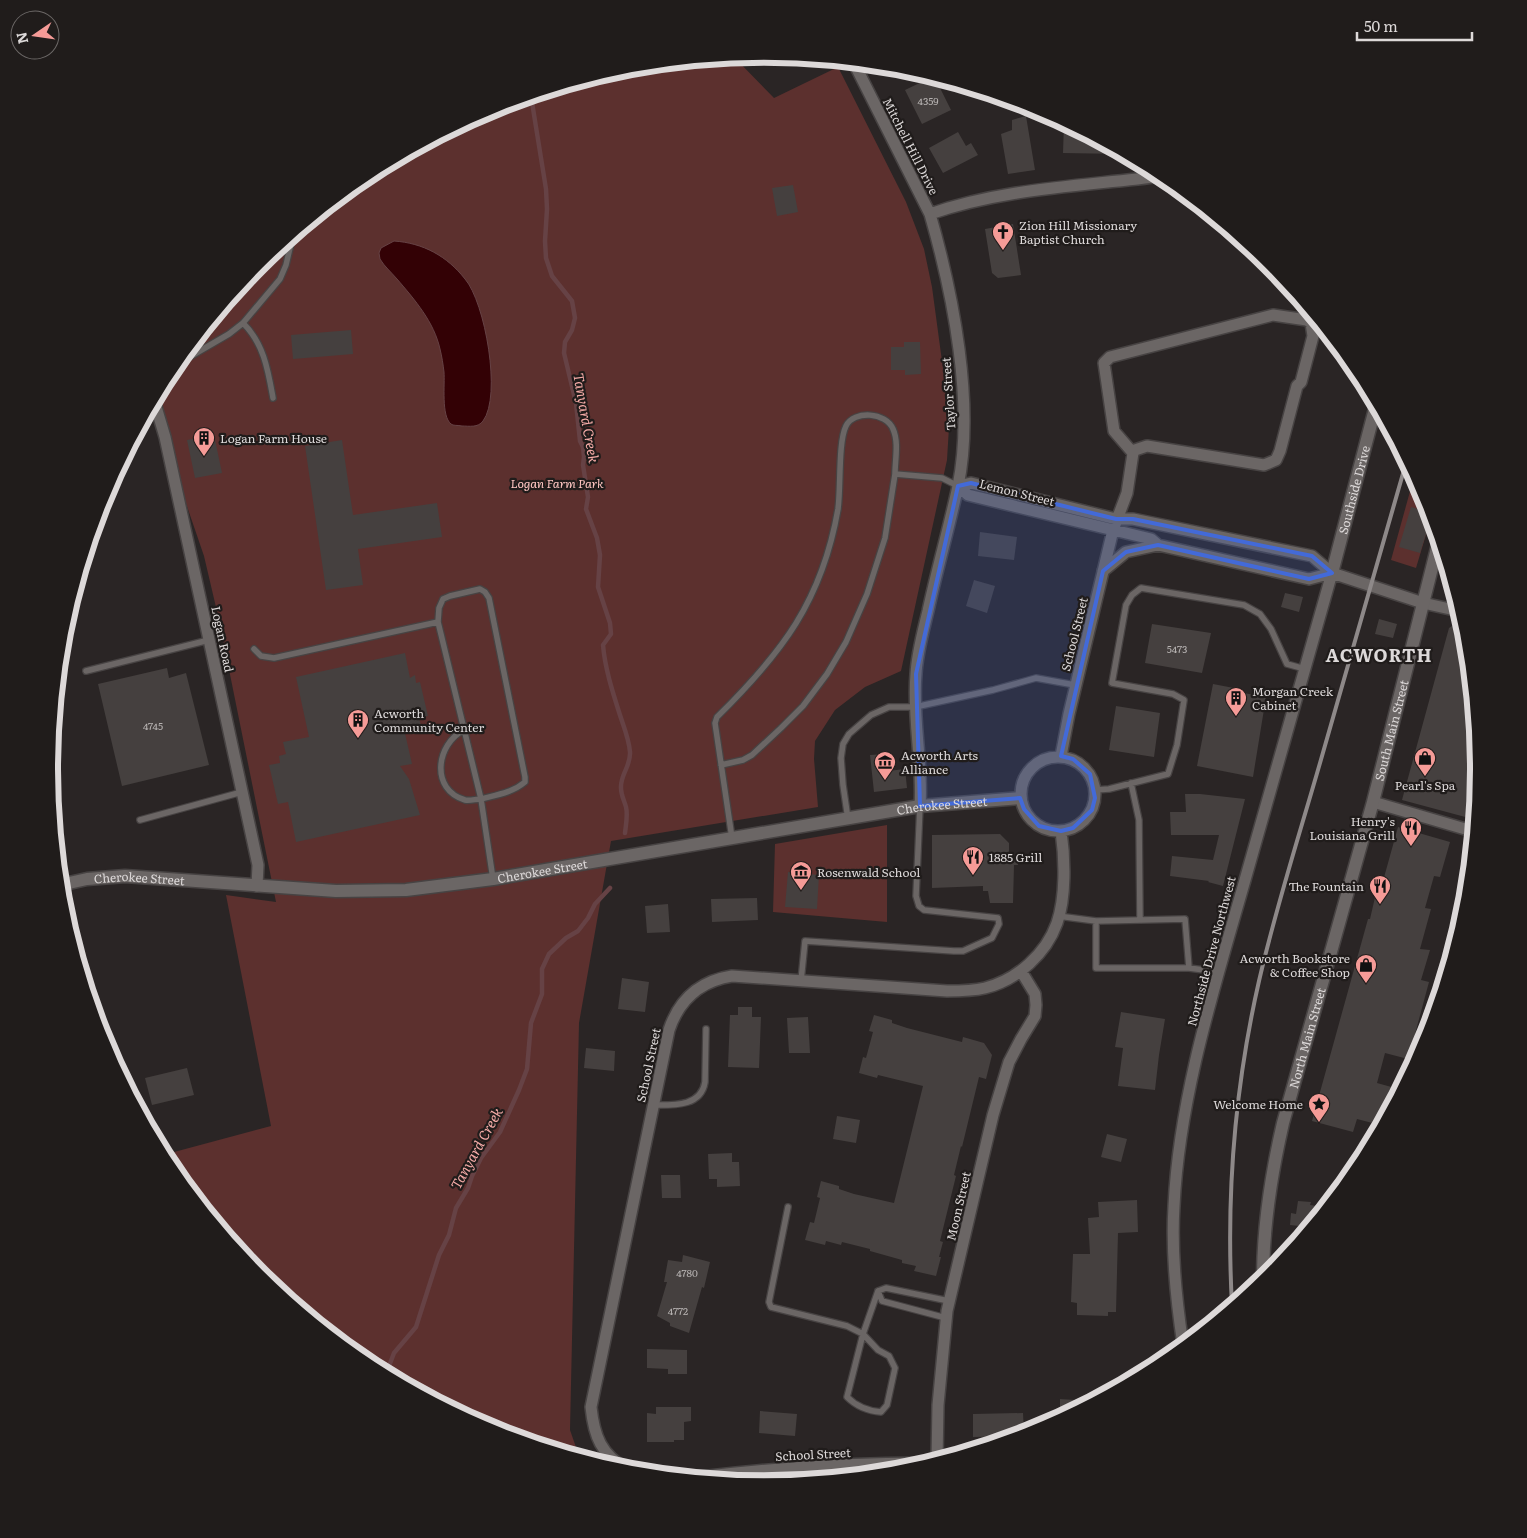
<svg xmlns="http://www.w3.org/2000/svg" width="1527" height="1538" font-family="Literata,serif">
<style>
.green{fill:#5c302e}
.water{fill:#330105;stroke:#664245}
.lines{fill:none;stroke-linecap:round;stroke-linejoin:round}
.stream{stroke:#664245;stroke-width:4.5}
.building{fill:#45403f}
.lane-casing{stroke:#474343;stroke-width:8}
.street-casing{stroke:#474343;stroke-width:14}
.secondary-casing{stroke:#474343;stroke-width:15}
.lane{stroke:#6b6665;stroke-width:5.5}
.street{stroke:#6b6665;stroke-width:11}
.secondary{stroke:#6b6665;stroke-width:12}
.rail{stroke:#8e8989;stroke-width:4}
.marked{fill:#436ad8;fill-opacity:0.2;stroke:#436ad8;stroke-width:4;stroke-linejoin:round}
.labels{text-anchor:middle;dominant-baseline:central;stroke-width:4.5;stroke-linejoin:round;paint-order:stroke}
.number-label{font-size:10px;fill:#b7b3b2}
.street-label{font-size:12px;fill:#ddd9d9;stroke:#201c1b}
.poi-label{font-size:12px;fill:#ddd9d9;stroke:#201c1b;text-anchor:start}
.park-label{font-size:12px;font-style:italic;fill:#fec5c1;stroke:#201c1b}
.water-label{font-size:14px;font-style:italic;fill:#f6aca8;stroke:#201c1b}
.district-label{font-size:18px;font-weight:bold;letter-spacing:1px;fill:#ddd9d9;stroke:#201c1b}
.rim{fill:none;stroke:#ddd9d9;stroke-width:6}
</style>
<rect width="100%" height="100%" fill="#2a2525"/>
<path class="green" d="M734,57L774,98L838,67L906,202L924,249L932,287L946,391L949,427L947,460L901,671L865,687L835,710L815,741L814,759L818,807L611,841L579,1023L570,1430L579,1456L490,1429L366,1363L258,1274L169,1166L163,1155L271,1126L226,895L276,902L219,620L204,556L152,404L169,372L258,263L367,175L490,109L624,68Z
M1414,477L1424,496L1431,518L1416,568L1391,560Z
M887,825V922L773,912L775,844Z"/>
<path class="water" d="M394,241C423,243 447,256 465,279C485,302 502,396 483,421C478,428 469,426 462,426C458,425 453,426 451,424C441,416 445,384 444,372C443,364 442,357 440,349C434,322 415,300 397,279C391,272 384,266 380,259L379,253L381,248Z"/>
<g class="lines">
<path class="stream" d="M531,96L546,189L547,209L545,241L546,258L552,276L572,301L575,318L572,330L565,342L564,353L576,403L580,441L583,447L584,457L583,465L588,497L586,509L597,538L600,555L598,587L610,623L611,634L603,645C605,668 612,690 619,712C623,725 629,738 630,752C631,766 620,775 621,788C621,795 624,800 626,807C628,815 626,824 625,833
M386,1374L394,1353L416,1327L439,1255L449,1235L456,1208L468,1188L472,1176L481,1158L500,1132L519,1090L527,1069L531,1023L542,994V969L549,954L566,938L578,931L588,918L595,904L610,888"/>
</g>
<path class="building" d="M932,77L935,78L951,110L922,124L905,90Z
M1026,116L1035,170L1008,174L1001,134L1012,130V120Z
M1064,123L1091,137L1122,154L1063,153Z
M958,132L966,146L971,143L978,155L943,173L929,148Z
M793,185L798,212L777,216L772,188Z
M1013,224L1021,275L998,278L992,273L985,229Z
M351,330L353,354L293,359L291,335Z
M904,342H920L921,374L905,375V370H891V347H904Z
M214,435L222,473L195,478L187,440Z
M342,440L353,515L437,503L442,537L358,549L363,585L326,590L305,446Z
M1411,507L1429,512L1431,518L1420,553L1399,547Z
M980,532L1017,537L1014,560L978,556Z
M974,580L995,586L987,613L966,606Z
M1285,593L1303,597L1299,612L1281,607Z
M1379,619L1397,624L1393,638L1375,634Z
M1152,624L1211,633L1202,673L1145,663Z
M1455,624L1463,626L1465,630L1478,769L1475,802H1473L1469,818L1402,800L1449,628Z
M405,653L410,678L415,675L416,683L420,682L428,716L419,718L421,726L404,729L412,764L400,766L409,779L420,815L296,842L288,802L278,804L269,765L280,763L279,756L286,754L283,742L309,737L296,677Z
M167,668L169,678L186,673L209,765L122,786L98,684Z
M1213,684L1239,689L1238,692L1266,697L1253,777L1197,766Z
M1116,706L1160,713L1154,757L1109,750Z
M886,754L888,771L905,769L907,788L874,792L870,755Z
M1185,794H1200L1245,799L1223,886L1208,882L1209,881L1170,876L1172,856L1213,860L1219,835H1171L1170,812H1186Z
M1398,827L1450,842L1440,877L1434,876L1425,908L1431,909L1420,949L1430,950L1421,980L1429,982L1415,1034L1425,1037L1415,1059L1408,1058V1059L1385,1053L1377,1083L1395,1088L1390,1106L1380,1125L1357,1119L1353,1132L1312,1121L1368,919H1370L1379,880L1383,881Z
M1000,834L1009,843V853L1017,854L1018,865H1014L1013,903H990L988,891H983V886L932,888V835Z
M788,872L819,875L817,909L785,907Z
M757,898L758,920L712,922L711,899Z
M668,904L670,932L647,933L645,906Z
M622,978L649,982L645,1012L618,1009Z
M738,1007H752V1017H761L759,1068L728,1067L730,1015H738Z
M1121,1012L1165,1019L1159,1055L1155,1090L1118,1086L1123,1048L1115,1047Z
M874,1015L892,1020V1023L907,1028L962,1042L963,1037L984,1043L992,1055L986,1079L979,1077L962,1147L961,1146L954,1175L956,1176L940,1241L943,1242L939,1257H941L936,1276L914,1271L916,1266L902,1263V1260L870,1251V1249L842,1242L841,1245L826,1241L825,1245L805,1240L810,1222L814,1223L820,1198L817,1197L821,1181L839,1186V1189L854,1194L894,1203L923,1086L878,1075L877,1078L859,1073L863,1057L866,1058L873,1032L869,1031Z
M808,1017L810,1053H789L787,1018Z
M586,1048L615,1051L614,1071L584,1068Z
M187,1068L194,1095L152,1105L145,1078Z
M837,1116L860,1120L856,1143L833,1139Z
M1107,1134L1127,1139L1121,1162L1101,1157Z
M732,1153V1162H739L740,1186L717,1187V1179H709L708,1154Z
M661,1175H680L681,1198H662Z
M1137,1200L1138,1232L1118,1233L1116,1312H1108V1316L1077,1315V1303L1071,1302L1073,1254H1090L1088,1218L1099,1217L1098,1202Z
M1298,1201L1311,1202L1310,1205L1325,1207L1308,1227L1290,1225L1291,1213L1296,1214Z
M683,1255L710,1262L704,1288L702,1287L689,1333L670,1326V1323L657,1316L667,1282H664L668,1260L682,1262Z
M647,1349L687,1350V1374H668V1369L647,1368Z
M1060,1399L1091,1401L1060,1417Z
M656,1407H691V1421L684,1422V1440H674V1442H647V1413L656,1414Z
M760,1411L797,1414L795,1436L759,1433Z
M1023,1413L1024,1433L1015,1436L973,1437V1414Z"/>
<g class="lines">
<g class="lane-casing">
<path id="lane" d="M243,323C264,344 268,370 273,398
M174,366L229,334L243,323L280,279L286,265L293,235
M438,622L481,799C476,799 470,801 465,800C430,790 436,744 464,730
M254,649L261,656L274,658L438,622L439,608L443,599L450,596L480,589L485,592L489,598L525,777V782C512,793 496,795 481,799L493,879
M86,671L209,640
M721,765L743,760L752,755L781,728L803,706L827,674L846,642L867,594L885,538L895,474
M1131,783L1139,820L1140,920
M1095,790L1109,789L1168,774L1177,745L1184,700L1173,694L1112,683L1126,605L1132,595L1141,588L1244,605L1260,614L1271,629L1287,664L1305,669
M848,819L843,785L841,758L843,744L849,734L871,715L889,707H915L993,690L1036,678L1075,685
M140,820L242,792
M732,838L715,723L717,717C782,653 822,601 838,509C841,488 838,442 846,426C854,410 886,412 893,429C899,442 895,460 895,474L942,478L958,486
M1058,916L1096,921
M1189,968L1185,919L1096,921V968H1189L1219,972
M801,981L805,941L954,951H963L992,938L999,924L998,918L924,910L919,906L916,896L920,806
M653,1105C673,1105 701,1107 705,1082L706,1029
M788,1207L769,1302L771,1307L847,1326L863,1334L878,1350L889,1356L895,1368L887,1405L881,1412C868,1411 857,1407 847,1397L863,1334L878,1291
M946,1318L882,1301L878,1291L886,1288L949,1301"/>
</g>
<g class="street-casing">
<path id="street" d="M854,63L930,214C953,294 975,404 958,486C949,528 937,569 928,611C923,632 917,653 916,674C912,718 923,762 920,806
M930,214C1004,188 1085,186 1162,176
M154,400L165,437L258,865L257,886
M958,486L971,483L1116,519H1133L1312,556L1332,573L1423,603L1459,611
M958,486L968,495L1151,539L1158,545L1309,579L1332,573
M1103,571L1126,552L1158,545
M1061,756L1069,714L1113,530L1127,493L1133,453L1114,431L1104,363L1110,357L1273,315L1307,320L1311,323L1313,336L1301,382L1297,386L1280,451L1276,460L1264,465L1147,446L1132,451
M1021 794a37 37 0 1 1 74 0a37 37 0 1 1-74 0Z
M1373,802L1472,831
M1183,1345C1176,1299 1171,1253 1174,1206C1179,1097 1215,985 1245,880C1274,778 1303,675 1332,573
M937,1460L938,1405L947,1311L993,1115L1009,1062L1021,1039L1035,1016L1036,1005L1035,994L1021,971
M628,1470C601,1455 594,1436 591,1407L669,1030C679,1000 700,981 732,976L947,991C960,991 972,991 985,988C1017,980 1046,954 1057,923C1066,897 1065,859 1061,831
M700,1477C775,1468 851,1463 927,1463"/>
</g>
<g class="secondary-casing">
<g id="secondary">
<path id="s1" d="M1332,573L1376,405"/>
<path id="s2" d="M60,885L87,879L125,876L336,891L406,890L493,879L920,806L1020,798"/>
<path id="s3" d="M1263,1279C1263,1225 1271,1175 1283,1123L1373,802L1438,544"/>
</g>
</g>
<use href="#lane" class="lane"/>
<use href="#street" class="street"/>
<use href="#secondary" class="secondary"/>
<path class="rail" d="M1232,1305C1226,1197 1235,1086 1259,981C1276,907 1299,836 1320,763C1349,663 1377,563 1406,463"/>
</g>
<path class="marked" d="M971,483L1116,519H1133L1312,556L1332,573L1309,579L1158,545L1126,552L1103,571L1061,756L1073,759L1090,774L1095,798L1092,810L1073,828L1061,831L1039,826L1024,809L1020,798L920,806L916,674L958,486Z"/>
<defs>
<g id="church-pin" transform="scale(1.125)"><path d="M0 17L-7.5 6A9.5 9.5 0 1 1 7.5 6Z" fill="#f59b97" stroke="#201c1b"/><path d="M-1.2-6h2.4v3.5h3.3v2.4h-3.3V6h-2.4V-.1h-3.3v-2.4h3.3Z" fill="#111"/></g>
<g id="building-pin" transform="scale(1.125)"><path d="M0 17L-7.5 6A9.5 9.5 0 1 1 7.5 6Z" fill="#f59b97" stroke="#201c1b"/><path d="M-4-6H4V6H1V3H-1V6H-4ZM-2.5-4.3h1.7v1.8h-1.7ZM.8-4.3h1.7v1.8H.8ZM-2.5-1h1.7V.8h-1.7ZM.8-1h1.7V.8H.8Z" fill="#111"/></g>
<g id="shop-pin" transform="scale(1.125)"><path d="M0 17L-7.5 6A9.5 9.5 0 1 1 7.5 6Z" fill="#f59b97" stroke="#201c1b"/><path d="M-5-2.5h2.3a2.7 3.5 0 0 1 5.4 0H5L5.5 6h-11ZM-1.5-2.5h3a1.5 2.3 0 0 0-3 0Z" fill="#111"/></g>
<g id="museum-pin" transform="scale(1.125)"><path d="M0 17L-7.5 6A9.5 9.5 0 1 1 7.5 6Z" fill="#f59b97" stroke="#201c1b"/><path d="M0-6L6-3V-2H-6V-3ZM-5-1h2V3h-2ZM-1-1h2V3h-2ZM3-1h2V3H3ZM-6 4H6V6H-6Z" fill="#111"/></g>
<g id="restaurant-pin" transform="scale(1.125)"><path d="M0 17L-7.5 6A9.5 9.5 0 1 1 7.5 6Z" fill="#f59b97" stroke="#201c1b"/><path d="M-5-6h1v4h1v-4h1v4h1v-4h1v5L-1.5 .5V6h-2V.5L-5-1ZM5-6V6H3V1.5H1.5Q1.5-4 5-6Z" fill="#111"/></g>
<g id="sight-pin" transform="scale(1.125)"><path d="M0 17L-7.5 6A9.5 9.5 0 1 1 7.5 6Z" fill="#f59b97" stroke="#201c1b"/><path d="M0-6L1.8-2.2L6-1.7L2.9 1.2L3.7 5.4L0 3.3L-3.7 5.4L-2.9 1.2L-6-1.7L-1.8-2.2Z" fill="#111"/></g>
</defs>
<g fill-rule="evenodd">
<use href="#church-pin" x="1003" y="232"/>
<use href="#building-pin" x="204" y="438"/>
<use href="#building-pin" x="1236" y="698"/>
<use href="#building-pin" x="358" y="720"/>
<use href="#shop-pin" x="1425" y="758"/>
<use href="#museum-pin" x="885" y="762"/>
<use href="#restaurant-pin" x="1411" y="828"/>
<use href="#restaurant-pin" x="973" y="857"/>
<use href="#museum-pin" x="801" y="872"/>
<use href="#restaurant-pin" x="1380" y="886"/>
<use href="#shop-pin" x="1366" y="965"/>
<use href="#sight-pin" x="1319" y="1104"/>
</g>
<g class="labels">
<g class="number-label">
<text x="928" y="100">4359</text>
<text x="1177" y="648">5473</text>
<text x="153" y="725">4745</text>
<text x="687" y="1272">4780</text>
<text x="678" y="1310">4772</text>
</g>
<g class="street-label">
<text transform="translate(911 146) rotate(63)">Mitchell Hill Drive</text>
<text transform="translate(948 394) rotate(-94)">Taylor Street</text>
<text stroke="none"><textPath href="#s1" startOffset="86">Southside Drive</textPath></text>
<text transform="translate(1017 492) rotate(14)">Lemon Street</text>
<text transform="translate(1074 634) rotate(-76)">School Street</text>
<text transform="translate(223 639) rotate(78)">Logan Road</text>
<text stroke="none"><textPath href="#s3" startOffset="565">South Main Street</textPath></text>
<text stroke="none"><textPath href="#s2" startOffset="890">Cherokee Street</textPath></text>
<text stroke="none"><textPath href="#s2" startOffset="485">Cherokee Street</textPath></text>
<text stroke="none"><textPath href="#s2" startOffset="80">Cherokee Street</textPath></text>
<text transform="translate(1211 951) rotate(-75)">Northside Drive Northwest</text>
<text stroke="none"><textPath href="#s3" startOffset="246">North Main Street</textPath></text>
<text transform="translate(648 1065) rotate(-78)">School Street</text>
<text transform="translate(958 1206) rotate(-77)">Moon Street</text>
<text transform="translate(813 1454) rotate(-3)">School Street</text>
</g>
<g class="poi-label">
<text x="1019" y="225">Zion Hill Missionary<tspan x="1019" dy="14">Baptist Church</tspan></text>
<text x="220" y="438">Logan Farm House</text>
<text x="1252" y="691">Morgan Creek<tspan x="1252" dy="14">Cabinet</tspan></text>
<text x="374" y="713">Acworth<tspan x="374" dy="14">Community Center</tspan></text>
<text x="901" y="755">Acworth Arts<tspan x="901" dy="14">Alliance</tspan></text>
<text x="1425" y="785" text-anchor="middle">Pearl's Spa</text>
<text x="1395" y="821" text-anchor="end">Henry's<tspan x="1395" dy="14">Louisiana Grill</tspan></text>
<text x="989" y="857">1885 Grill</text>
<text x="817" y="872">Rosenwald School</text>
<text x="1364" y="886" text-anchor="end">The Fountain</text>
<text x="1350" y="958" text-anchor="end">Acworth Bookstore<tspan x="1350" dy="14">&amp; Coffee Shop</tspan></text>
<text x="1303" y="1104" text-anchor="end">Welcome Home</text>
</g>
<g class="park-label">
<text x="557" y="483">Logan Farm Park</text>
</g>
<g class="water-label">
<text transform="translate(587 418) rotate(80)">Tanyard Creek</text>
<text transform="translate(476 1148) rotate(-61)">Tanyard Creek</text>
</g>
<g class="district-label">
<text x="1379" y="654">ACWORTH</text>
</g>
</g>
<path d="M0 0H1527V1538H0ZM58 769a706 706 0 1 1 1412 0a706 706 0 1 1-1412 0Z" fill="#201c1b" fill-rule="evenodd"/>
<path class="rim" d="M58 769a706 706 0 1 1 1412 0a706 706 0 1 1-1412 0Z"/>
<g transform="translate(35 35) rotate(257)"><circle r="24" fill="#201c1b" stroke="#6c6867"/>
<path d="M0-4L9 19L0 12L-9 19Z" fill="#f59b97"/>
<text y="-8" font-size="14" font-weight="bold" text-anchor="middle" fill="#ddd9d9">N</text>
</g>
<path d="M1357 32v8h115v-8" fill="none" stroke="#ddd9d9" stroke-width="2.5"/>
<text x="1364" y="32" font-size="15" fill="#ddd9d9" stroke="#201c1b" stroke-width="4" paint-order="stroke">50 m</text>
</svg>
